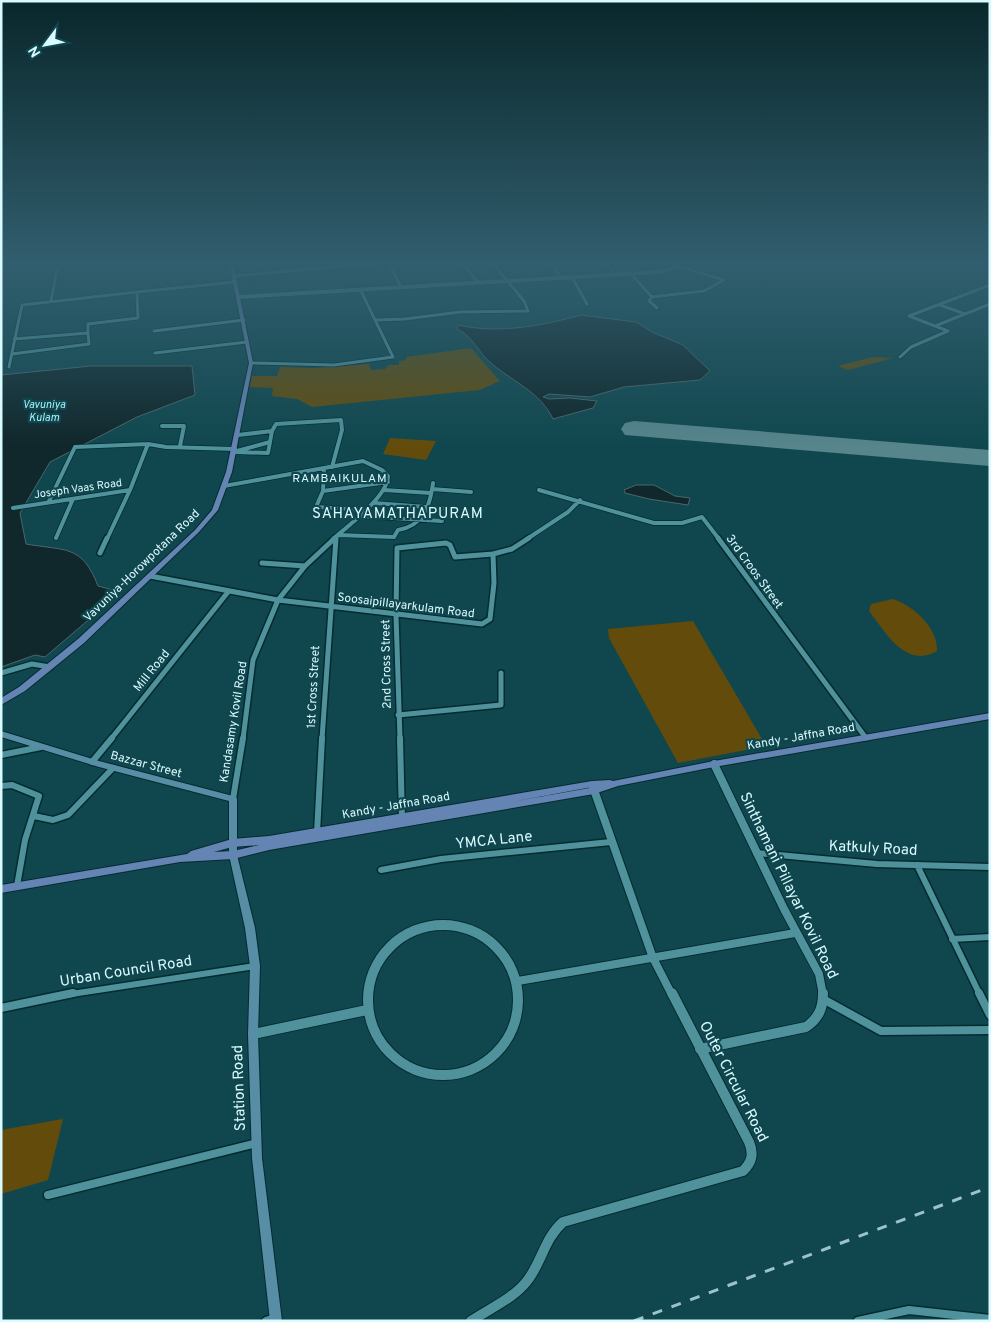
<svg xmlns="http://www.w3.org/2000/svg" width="991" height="1322" font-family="Overpass,sans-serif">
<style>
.green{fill:#634c0b}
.water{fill:#10272b;stroke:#4c666b}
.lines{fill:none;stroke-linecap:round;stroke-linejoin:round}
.runway{fill:#56858c;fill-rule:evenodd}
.minor-far4-casing{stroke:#052b30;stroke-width:4.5}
.minor-far3-casing{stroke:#052b30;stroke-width:5.5}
.minor-far2-casing{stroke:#052b30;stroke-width:8}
.minor-far1-casing{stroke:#052b30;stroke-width:9}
.minor-casing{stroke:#052b30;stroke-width:11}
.tertiary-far2-casing{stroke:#052b30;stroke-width:5}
.tertiary-far1-casing{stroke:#052b30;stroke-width:10}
.tertiary-casing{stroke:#052b30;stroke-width:12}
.secondary-casing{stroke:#052b30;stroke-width:2}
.trunk-casing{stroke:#052b30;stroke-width:2}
.minor-far4{stroke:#4f929c;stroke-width:3}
.minor-far3{stroke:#4f929c;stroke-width:4}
.minor-far2{stroke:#4f929c;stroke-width:5}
.minor-far1{stroke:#4f929c;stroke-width:6}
.minor{stroke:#4f929c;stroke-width:8}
.tertiary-far2{stroke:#4f929c;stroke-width:4}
.tertiary-far1{stroke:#4f929c;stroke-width:8}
.tertiary{stroke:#4f929c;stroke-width:10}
.secondary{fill:#578da5;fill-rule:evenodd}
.trunk{fill:#6484b4;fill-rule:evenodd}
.rail{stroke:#9cc3c9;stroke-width:3;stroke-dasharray:10 10;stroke-linecap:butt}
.labels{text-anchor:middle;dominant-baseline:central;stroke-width:4.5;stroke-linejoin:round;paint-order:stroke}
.far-water-label{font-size:11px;font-style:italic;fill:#aaf0fb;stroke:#10474e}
.far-street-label{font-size:11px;fill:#d9faff;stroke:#10474e}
.far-quarter-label{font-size:12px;letter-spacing:1px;fill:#d9faff;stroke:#10474e}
.street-label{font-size:12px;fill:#d9faff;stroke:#10474e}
.quarter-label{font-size:15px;letter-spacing:1px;fill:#d9faff;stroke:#10474e}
.near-street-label{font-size:15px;fill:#d9faff;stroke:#10474e}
</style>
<rect width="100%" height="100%" fill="#10474e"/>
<path class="green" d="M471,348L500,381L480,390L312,407L297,399L272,396L273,388L250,387L252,376H277L280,367L317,368L369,364L371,370L385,369L389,365H399V361L406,360V357Z
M873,357L893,358L848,370L838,366Z
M390,438L436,441L426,460L383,454Z
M893,599C914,606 938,628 937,651C906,669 886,633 869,611L871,604Z
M693,621L766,746L678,763L609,638L608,629Z
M63,1119L48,1180L1,1194V1130Z"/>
<path class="water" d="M581,315L636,322L652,332L683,345L710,371L700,380L624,387L590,397L549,394L543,397L549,399L570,398L597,401L593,408L553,419C540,392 515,383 492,364C478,353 475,338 457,329L458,325C499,334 541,326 581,315Z
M91,366H192L195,395L137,417L50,462L20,513L26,544C65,551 82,544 98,586L121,592L45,657L35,655L1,667V375Z
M636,485H654L675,496L690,498L688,505L649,499L625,493L624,490Z"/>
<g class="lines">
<path class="runway" d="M634,421L990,450V466L625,435L621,429L625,423Z"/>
<g class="minor-far4-casing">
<path id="minor-far4" d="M461,262L478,282
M549,262L562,278
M604,262L616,275
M631,274L652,297L649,301L657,308
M234,276L388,262L401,287
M572,277L587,304
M651,297L704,291L724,280L678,266
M51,301L57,269
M940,305L965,314
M376,320L405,319L460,312L528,311L524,301L492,262
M935,326L990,304
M154,331L244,320
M948,331L909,316L990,285
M14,339L88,333V324L138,318L137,292L235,282
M155,353L247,342
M12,354L89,344L88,333
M900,357L911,347L948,331
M251,363L334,365L393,357L360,289
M9,367L22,305L137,292"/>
</g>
<g class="minor-far3-casing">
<path id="minor-far3" d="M162,426H184L180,446
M238,435L272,431
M237,451L270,442
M234,452L268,453L272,431L276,424L341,420L342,430L332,467
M324,469L323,491L316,507L365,510
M224,486L363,461L382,470L388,476C388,496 348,526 333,539
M432,489L471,492
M384,490L431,493
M539,490L654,523H682L702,517L719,539
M323,491L388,482
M49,501L75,447L148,444
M374,503L452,509
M13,508L130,490L148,444L166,447L235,449
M359,516L442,521
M338,535L394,537L398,530C423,526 430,507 433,483
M56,538L73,499
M107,539L130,490
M336,539V537
M527,539L568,512L580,500"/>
</g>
<g class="minor-far2-casing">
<path id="minor-far2" d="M718,538L866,738
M100,553L107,538
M262,563L305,566
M150,576L278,600L482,624L490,619L494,583L493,554L512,549L529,538
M1,673L32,664L50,667
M398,715L501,705V673
M111,739L228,592
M243,739L253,660L278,600L305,566L335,538
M322,739L336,538
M400,739L396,615L397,548L446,543L450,545L455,557L493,554"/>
</g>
<g class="minor-far1-casing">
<path id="minor-far1" d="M400,738L402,820
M1,755L41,747
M92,762L112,738
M1,786L12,785L39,796L25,840L17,886
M233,799L243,738
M34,816L53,820L68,815L113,768
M317,833L322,738
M756,853L877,864L990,867
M917,865L980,995
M381,870L441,859L611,842
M952,939L990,937
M65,995L255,966"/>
</g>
<g class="minor-casing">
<path id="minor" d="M979,993L990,1015
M823,999L881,1031L990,1030
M1,1008L73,993
M48,1195L257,1143
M266,1321L275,1318
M858,1321L909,1310L990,1319"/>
</g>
<g class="tertiary-far2-casing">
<path id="tertiary-far2" d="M239,297L659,272L675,268L681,262"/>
</g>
<g class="tertiary-far1-casing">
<path id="tertiary-far1" d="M714,764L784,909L819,974L823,995
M593,787L653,958L672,995
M518,981L795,933"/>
</g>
<g class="tertiary-casing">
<path id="tertiary" d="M368 1000a75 75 0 1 1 150 0a75 75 0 1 1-150 0Z
M253,1034L367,1010
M700,1049L806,1027C819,1018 823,1008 823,993
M471,1321C489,1309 514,1298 527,1281C542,1262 544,1239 563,1222L743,1171C752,1162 754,1154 749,1142L672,993"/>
</g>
<g class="secondary-casing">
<path id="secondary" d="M1,731L99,761L233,796L236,797L237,799V855L255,928L260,966L258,1034L262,1158L282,1321H270L252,1158L248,1034L250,966L245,928L229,855V801L99,767L1,737Z"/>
</g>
<g class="trunk-casing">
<path id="trunk" d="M229,262H233L253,363L232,472L218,510L199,532L84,643L25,691L1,705V698L19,687L78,639L195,530L212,510L226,472L249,363Z
M990,713V719L714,767L618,786L594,794L269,850L233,859L180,862L1,893V885L187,854L191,851L232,839L269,836L592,781L610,780L613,781L714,761ZM592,787H595L511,802ZM259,845L233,851L214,852L232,847Z"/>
</g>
<use href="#minor-far4" class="minor-far4"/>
<use href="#minor-far3" class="minor-far3"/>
<use href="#minor-far2" class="minor-far2"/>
<use href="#minor-far1" class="minor-far1"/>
<use href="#minor" class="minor"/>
<use href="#tertiary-far2" class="tertiary-far2"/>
<use href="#tertiary-far1" class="tertiary-far1"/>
<use href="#tertiary" class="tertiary"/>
<use href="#secondary" class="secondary"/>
<use href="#trunk" class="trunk"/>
<path class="rail" d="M634,1321L990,1187"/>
</g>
<linearGradient id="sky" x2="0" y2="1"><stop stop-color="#09272b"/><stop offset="0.59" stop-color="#315e6e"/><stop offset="1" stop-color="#315e6e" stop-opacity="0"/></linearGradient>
<rect width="991" height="447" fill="url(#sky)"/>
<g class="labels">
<g class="far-water-label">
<text x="44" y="405">Vavuniya<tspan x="44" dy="13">Kulam</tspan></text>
</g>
<g class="far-street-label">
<text transform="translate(78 489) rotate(-8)">Joseph Vaas Road</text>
</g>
<g class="far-quarter-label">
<text x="340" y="479">RAMBAIKULAM</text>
</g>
<g class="street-label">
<text transform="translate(142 566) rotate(-44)">Vavuniya-Horowpotana Road</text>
<text transform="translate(754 572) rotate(54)">3rd Croos Street</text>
<text transform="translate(406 606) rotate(7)">Soosaipillayarkulam Road</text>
<text transform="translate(387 664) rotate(-91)">2nd Cross Street</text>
<text transform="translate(152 671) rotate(-51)">Mill Road</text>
<text transform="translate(314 687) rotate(-87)">1st Cross Street</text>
<text transform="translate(234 722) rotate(-81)">Kandasamy Kovil Road</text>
<text transform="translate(801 737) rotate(-10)">Kandy - Jaffna Road</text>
<text transform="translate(146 765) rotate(15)">Bazzar Street</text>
<text transform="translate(396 806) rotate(-10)">Kandy - Jaffna Road</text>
</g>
<g class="quarter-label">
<text x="398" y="514">SAHAYAMATHAPURAM</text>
</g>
<g class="near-street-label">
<text transform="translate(494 841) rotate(-6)">YMCA Lane</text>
<text transform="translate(873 849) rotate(3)">Katkuly Road</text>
<text transform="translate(788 886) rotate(64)">Sinthamani Pillayar Kovil Road</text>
<text transform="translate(126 972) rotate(-9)">Urban Council Road</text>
<text transform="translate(733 1082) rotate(63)">Outer Circular Road</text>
<text transform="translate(240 1088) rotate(-92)">Station Road</text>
</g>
</g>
<rect width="991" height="1322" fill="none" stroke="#d9faff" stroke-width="5"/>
<g transform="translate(45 45) rotate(238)" stroke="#10474e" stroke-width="4" paint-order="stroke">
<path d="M0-4L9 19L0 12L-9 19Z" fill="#d9faff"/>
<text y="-8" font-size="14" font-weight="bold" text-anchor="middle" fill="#d9faff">N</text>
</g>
</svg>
